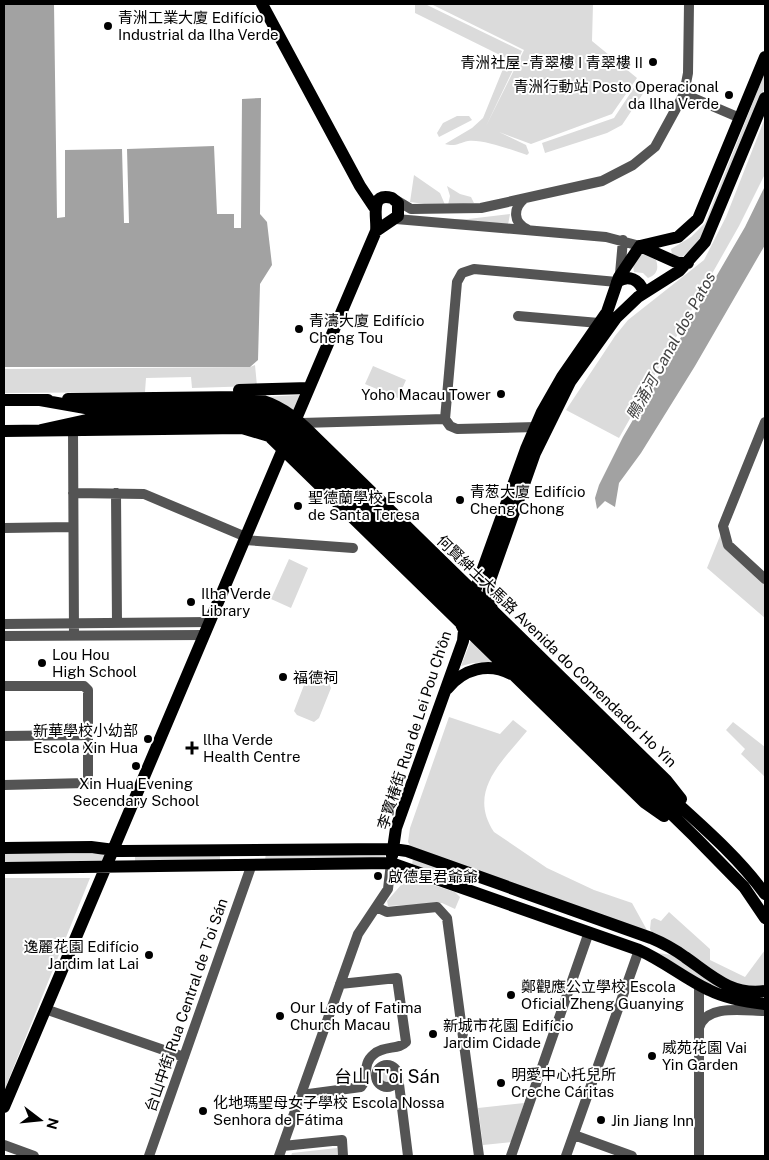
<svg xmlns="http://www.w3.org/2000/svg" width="769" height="1160" font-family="'Public Sans','Noto Sans SC',sans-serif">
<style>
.green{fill:#dbdbdb}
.water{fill:#a2a2a2}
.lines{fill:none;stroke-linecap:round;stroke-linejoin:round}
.minor{stroke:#545454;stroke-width:10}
.major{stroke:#000;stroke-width:12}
.poi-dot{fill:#000;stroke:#fff;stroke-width:2}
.labels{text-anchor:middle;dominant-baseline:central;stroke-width:4;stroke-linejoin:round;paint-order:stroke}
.poi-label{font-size:15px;fill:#000;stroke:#fff;text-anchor:start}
.street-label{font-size:15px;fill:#000;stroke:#fff}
.water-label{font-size:16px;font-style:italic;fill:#434343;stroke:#fff}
.quarter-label{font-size:18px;fill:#000;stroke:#fff}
</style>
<rect width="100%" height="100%" fill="#fff"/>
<path class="green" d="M415,4H425L522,51L486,126L524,50L431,4H593L592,41L637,78L612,114L531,144L499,132L526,145L529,153L527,155C512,150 483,139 468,141C459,143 455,147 445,144L472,128L483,118L505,64L506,58L415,13Z
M765,72V87L711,221L700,241L681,258L672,254L671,249L691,237L705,223Z
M639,80L648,86L622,125L607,133L545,153L542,143L614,118Z
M457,116H469L472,120L439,137L437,133L443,123Z
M765,118V174L739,226L619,438L566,410L615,336L628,320L704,260L726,217Z
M414,175L440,193L446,207L410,202Z
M447,186L460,194L471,197L474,203L448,205L450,196Z
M510,214L508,225L427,219H468Z
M643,254L656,260C659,268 657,275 648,278L643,273L634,272C632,264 635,257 643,254Z
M255,365L257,386L192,388L191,377L146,378L145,392L4,393V369L250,367Z
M373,366L406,380L398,398L365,384Z
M300,395L294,413L263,397Z
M722,531L765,583V618L707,568Z
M289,559L308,568L291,608L271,599Z
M471,640L494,662L473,663L461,666Z
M314,677L329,683L331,688L319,718L314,722L297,715L294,711L306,680Z
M449,717L500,734L513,720L527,731C502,762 467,791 494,832L547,868L594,890L632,903L648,932L411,847L408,842L410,828Z
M733,722L765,747V777L741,754L745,749L726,730Z
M266,853L385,856V862L265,860Z
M4,854H102L106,856L107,861L4,866Z
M220,855V861H135V856Z
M413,859L468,878L469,881L466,883L412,864Z
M408,877L455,892L460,897L455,909L442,903L388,906L387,901Z
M4,878H90L4,1091Z
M669,912L710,949V960L745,977L765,950V987L733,986L654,936L650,929L651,920L654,918L661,921Z
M658,953L672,955L765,995V1000L736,996L699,979Z
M377 1076a10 10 0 1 1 20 0a10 10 0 1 1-20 0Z
M524,1103L512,1142L483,1145L478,1108Z
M337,1148L338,1156H291L292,1153Z"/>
<path class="water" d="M4,4H54L57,218L65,217V150L122,149L124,223H129L127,149L214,146L217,214H234V228H241L242,99L261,98L260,214L267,222L272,265L260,284L258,360L250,367H4Z
M765,186V245L695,366L641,453L619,483L615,507L605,501L597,509L595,498L599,485L623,437L745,227Z"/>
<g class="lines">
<path class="minor" d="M684,94L740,118
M524,199C513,208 513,223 527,229
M396,200L411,209L481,208L602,181L633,165L655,147L684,94L688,73L689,4
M396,219L606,237L640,246
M620,274L623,240
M518,316L599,323
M445,419L457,282L462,273L474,269L617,282
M765,422L723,526L728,545L765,579
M301,423L445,419L450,426L457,429L536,427
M73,430L74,635
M73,493L144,494L246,537
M116,493L117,623
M4,528L73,527
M245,540L353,548
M4,624L209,622
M4,636L204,635
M4,686H84L88,690V779L86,783L4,785
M4,736L88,735
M376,907L387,912L437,907L447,918L479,1156
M699,985V1156
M45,1009L184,1057
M699,1028C706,1003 746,1011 765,1011
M376 1076a11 11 0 1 1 22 0a11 11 0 1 1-22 0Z
M398,1076L408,1156
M301,1095L361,1087C369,1078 362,1064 373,1055C383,1045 399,1050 406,1042L397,978L340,984
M574,1135L632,1156
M4,1145L34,1156
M283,1146L342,1140L343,1156
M149,1156L252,864
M279,1156L358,934L388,889L391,863
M511,1156L589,932
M566,1156L639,950"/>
<path class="major" d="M262,4L360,186L374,207
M640,246L678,237L698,219L765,57
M640,246L678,263H688
M617,282C628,274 640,279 644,293
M239,390L309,388
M68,399L242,397C268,399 287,410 306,428L666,780L681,799
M4,400H48
M40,400L91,409L248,408L267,413L284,422L659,787C696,821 736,854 765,894
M293,426L376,231C378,218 368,192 392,198L398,203V216L376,231
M41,430L91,419L242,418L264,422L279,431L695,837L744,887L765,918
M4,431L242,428L269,436L644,802L664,816
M472,599L526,449L542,412L562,377L607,312L619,277L640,246
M492,609L488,597L490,580L535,453L570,382L616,318L638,297L679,271L705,242L765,98
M447,689C463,669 488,662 511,674
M4,848L91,847L122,851L393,849L407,851L651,938C663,943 674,949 685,957C711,975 731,996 765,991
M392,856L396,828L463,641L464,630L460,622
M4,868L391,863L639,950C664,961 685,979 709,990C727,999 746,1002 765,1004
M4,1107L283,449L287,444"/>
</g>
<g class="poi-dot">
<circle cx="108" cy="26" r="5"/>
<circle cx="653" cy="62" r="5"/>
<circle cx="729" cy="95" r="5"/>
<circle cx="299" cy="329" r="5"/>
<circle cx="501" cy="394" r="5"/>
<circle cx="460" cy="500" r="5"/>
<circle cx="298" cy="506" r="5"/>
<circle cx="191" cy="602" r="5"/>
<circle cx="42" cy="663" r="5"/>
<circle cx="283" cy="677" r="5"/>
<circle cx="148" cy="739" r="5"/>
<path d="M189.5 740.5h5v5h5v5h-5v5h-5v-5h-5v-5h5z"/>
<circle cx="136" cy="766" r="5"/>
<circle cx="378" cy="876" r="5"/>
<circle cx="149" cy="955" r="5"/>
<circle cx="511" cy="995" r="5"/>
<circle cx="280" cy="1016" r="5"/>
<circle cx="433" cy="1034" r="5"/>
<circle cx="652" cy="1056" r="5"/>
<circle cx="501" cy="1083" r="5"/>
<circle cx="203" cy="1111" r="5"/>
<circle cx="601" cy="1120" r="5"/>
</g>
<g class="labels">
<g class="poi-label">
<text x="118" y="17">青洲工業大廈 Edifício<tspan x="118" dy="17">Industrial da Ilha Verde</tspan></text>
<text x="643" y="62" text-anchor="end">青洲社屋 - 青翠樓 I 青翠樓 II</text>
<text x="719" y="86" text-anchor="end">青洲行動站 Posto Operacional<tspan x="719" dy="17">da Ilha Verde</tspan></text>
<text x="309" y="320">青濤大廈 Edifício<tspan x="309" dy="17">Cheng Tou</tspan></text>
<text x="491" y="394" text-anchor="end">Yoho Macau Tower</text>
<text x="470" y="491">青葱大廈 Edifício<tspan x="470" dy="17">Cheng Chong</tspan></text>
<text x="308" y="497">聖德蘭學校 Escola<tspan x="308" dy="17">de Santa Teresa</tspan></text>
<text x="201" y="593">Ilha Verde<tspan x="201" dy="17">Library</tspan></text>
<text x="52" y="654">Lou Hou<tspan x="52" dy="17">High School</tspan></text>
<text x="293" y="677">福德祠</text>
<text x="138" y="730" text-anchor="end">新華學校小幼部<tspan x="138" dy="17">Escola Xin Hua</tspan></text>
<text x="203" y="739">llha Verde<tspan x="203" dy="17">Health Centre</tspan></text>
<text x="136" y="783" text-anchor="middle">Xin Hua Evening<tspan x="136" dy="17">Secendary School</tspan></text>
<text x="388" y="876">啟德星君爺爺</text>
<text x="139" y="946" text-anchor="end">逸麗花園 Edifício<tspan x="139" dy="17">Jardim Iat Lai</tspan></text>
<text x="521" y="986">鄭觀應公立學校 Escola<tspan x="521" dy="17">Oficial Zheng Guanying</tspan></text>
<text x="290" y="1007">Our Lady of Fatima<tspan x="290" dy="17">Church Macau</tspan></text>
<text x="443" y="1025">新城市花園 Edifício<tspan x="443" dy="17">Jardim Cidade</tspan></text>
<text x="662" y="1047">威苑花園 Vai<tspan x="662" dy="17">Yin Garden</tspan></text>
<text x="511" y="1074">明愛中心托兒所<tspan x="511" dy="17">Creche Cáritas</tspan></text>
<text x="213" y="1102">化地瑪聖母女子學校 Escola Nossa<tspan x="213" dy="17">Senhora de Fátima</tspan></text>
<text x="611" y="1120">Jin Jiang Inn</text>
</g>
<g class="street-label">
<text transform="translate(557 651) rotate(44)">何賢紳士大馬路 Avenida do Comendador Ho Yin</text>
<text transform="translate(414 730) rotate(-72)">李寶椿街 Rua de Lei Pou Ch'ôn</text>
<text transform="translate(186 1005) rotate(-71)">台山中街 Rua Central de T'oi Sán</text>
</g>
<g class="water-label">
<text transform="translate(671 346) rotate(-61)">鴨涌河 Canal dos Patos</text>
</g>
<g class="quarter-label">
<text x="387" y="1076">台山 T'oi Sán</text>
</g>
</g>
<rect width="769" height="1160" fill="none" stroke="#000000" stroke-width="10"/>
<g transform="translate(40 1120) rotate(106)" stroke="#ffffff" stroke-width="4" paint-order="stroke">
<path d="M0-4L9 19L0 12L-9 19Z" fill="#000000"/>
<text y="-8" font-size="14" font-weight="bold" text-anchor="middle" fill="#000000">N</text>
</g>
</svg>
